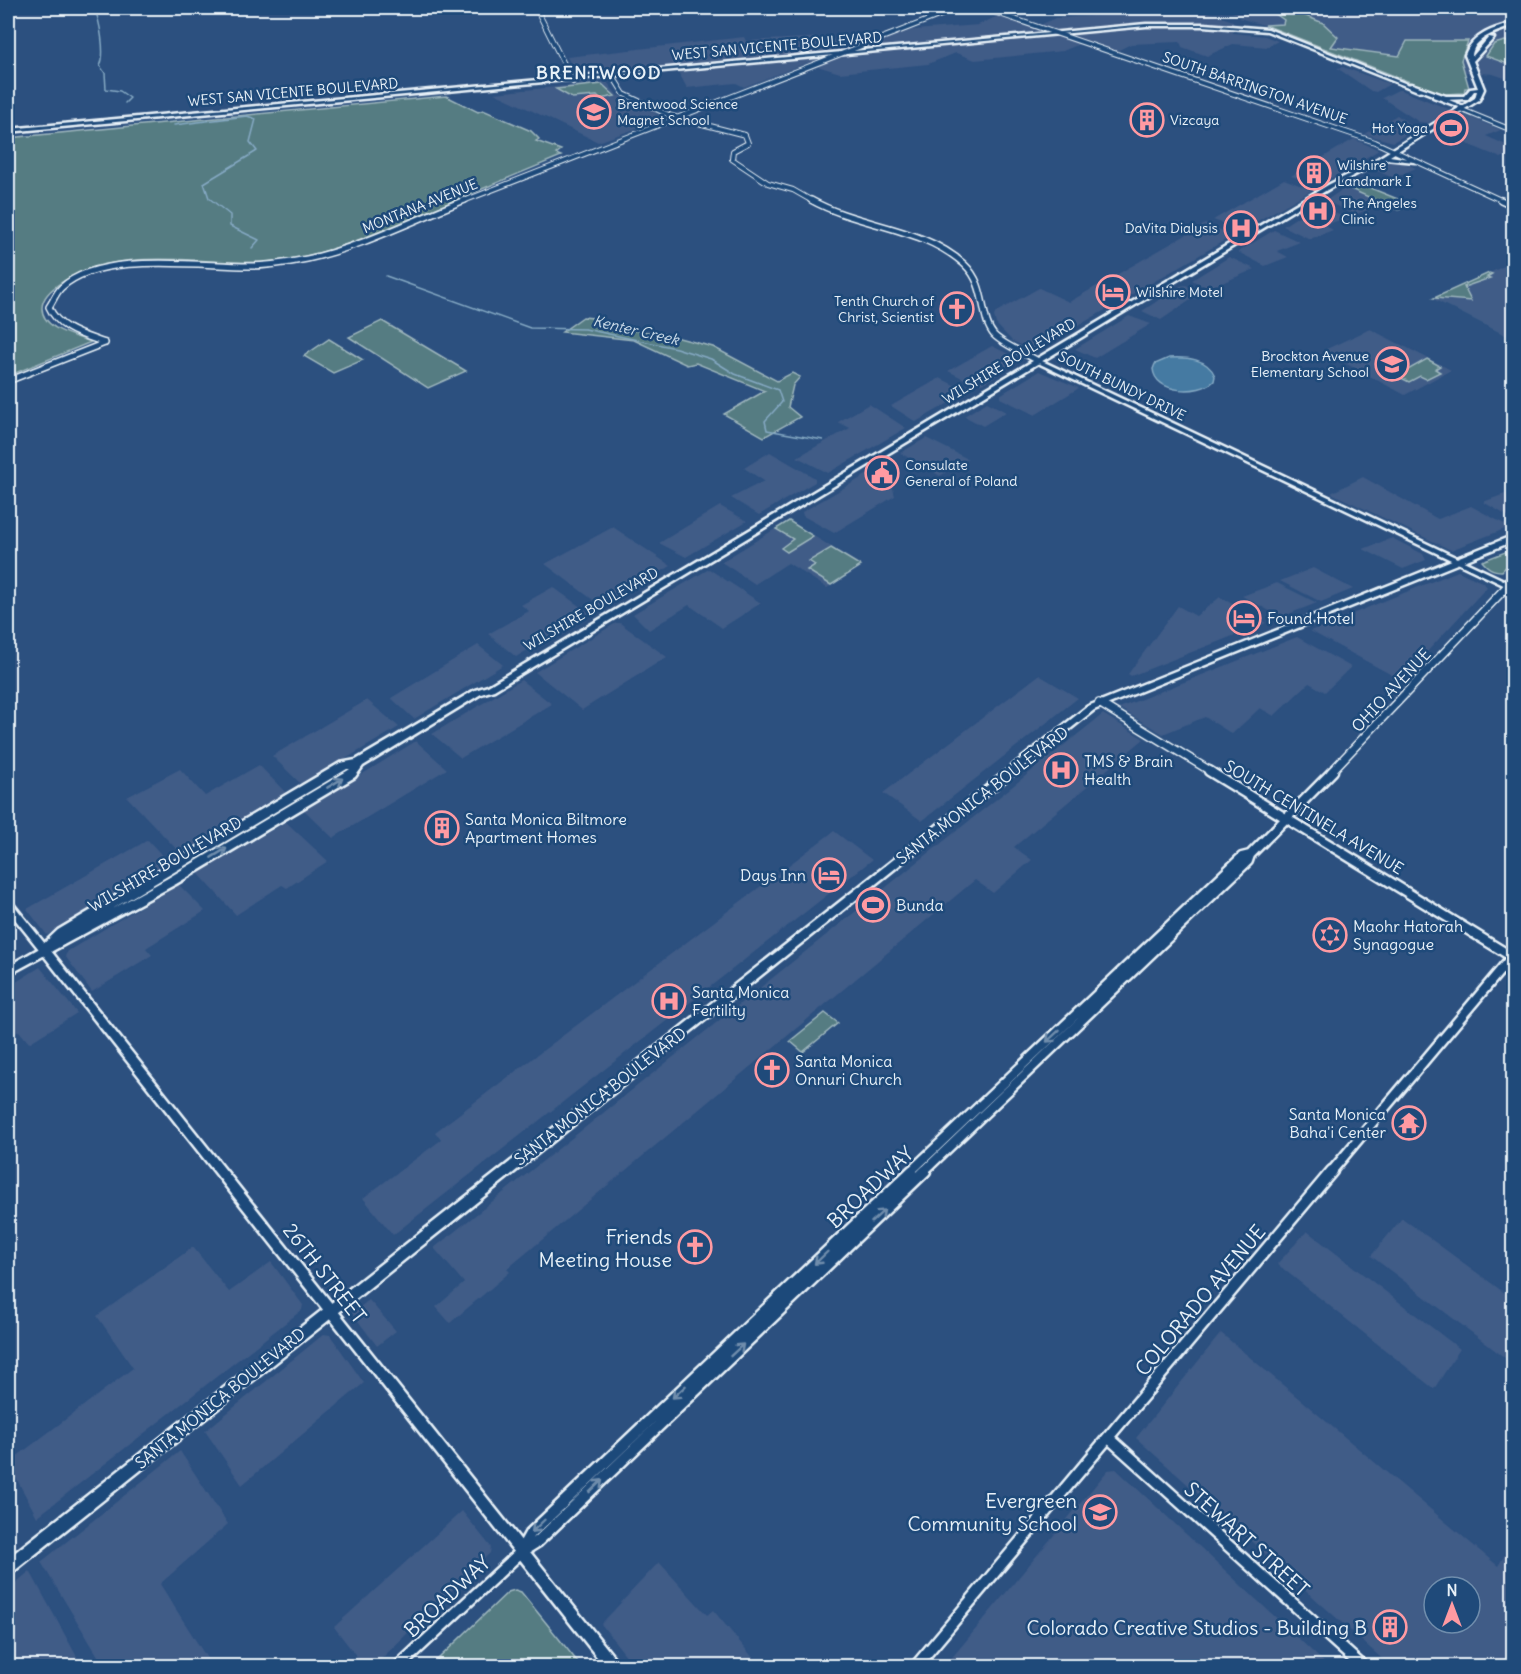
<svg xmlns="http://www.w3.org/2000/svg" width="1521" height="1674" font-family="Delius,sans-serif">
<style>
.built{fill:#3f5b87;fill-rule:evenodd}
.green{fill:#547b82;stroke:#9eb6bd;stroke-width:1.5}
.water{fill:#447aa2;stroke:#86aac4;stroke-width:1.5}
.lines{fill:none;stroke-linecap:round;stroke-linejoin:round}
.stream{stroke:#86aac4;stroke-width:1.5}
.tertiary-far4-casing{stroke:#e8f1f8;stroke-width:6}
.tertiary-far3-casing{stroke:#e8f1f8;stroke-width:8}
.tertiary-far2-casing{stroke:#e8f1f8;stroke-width:10}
.tertiary-far1-casing{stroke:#e8f1f8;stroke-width:13}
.tertiary-casing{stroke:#e8f1f8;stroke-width:15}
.secondary-casing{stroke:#e8f1f8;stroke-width:5}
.primary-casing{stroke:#e8f1f8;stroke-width:5}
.tertiary-far4{stroke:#1f4a7a;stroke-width:4}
.tertiary-far3{stroke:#1f4a7a;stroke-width:5}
.tertiary-far2{stroke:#1f4a7a;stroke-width:7}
.tertiary-far1{stroke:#1f4a7a;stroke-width:8}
.tertiary{stroke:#1f4a7a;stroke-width:10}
.secondary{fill:#1f4a7a;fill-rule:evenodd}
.primary{fill:#1f4a7a;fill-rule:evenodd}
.oneway{stroke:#6f8dac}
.labels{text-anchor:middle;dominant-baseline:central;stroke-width:5;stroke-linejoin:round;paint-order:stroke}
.far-street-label{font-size:14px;fill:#e8f1f8;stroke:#1f4a7a}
.far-poi-label{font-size:14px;fill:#e8f1f8;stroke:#1f4a7a;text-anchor:start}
.far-water-label{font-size:15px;font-style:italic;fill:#cfdfeb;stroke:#1f4a7a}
.poi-label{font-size:16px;fill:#e8f1f8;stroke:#1f4a7a;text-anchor:start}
.street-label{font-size:16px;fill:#e8f1f8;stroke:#1f4a7a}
.far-district-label{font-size:18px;font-weight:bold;letter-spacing:1.5px;fill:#e8f1f8;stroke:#1f4a7a}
.near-street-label{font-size:20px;fill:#e8f1f8;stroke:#1f4a7a}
.near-poi-label{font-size:20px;fill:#e8f1f8;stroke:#1f4a7a;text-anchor:end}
</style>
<rect width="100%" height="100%" fill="#2c507f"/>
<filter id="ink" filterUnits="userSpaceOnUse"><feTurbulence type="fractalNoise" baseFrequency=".0167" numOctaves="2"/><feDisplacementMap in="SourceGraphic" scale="12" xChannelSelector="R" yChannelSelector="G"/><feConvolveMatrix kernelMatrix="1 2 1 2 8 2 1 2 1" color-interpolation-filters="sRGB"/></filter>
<g filter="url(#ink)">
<path class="built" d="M1175,8H1196L1233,21V33L1265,36L1278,41L1267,47L1233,44L1207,56L1182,47L1180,42L1131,44L1117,51L1087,41L1063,51L975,60L956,53L928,64L840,73L807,63L744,87L736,83L687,88L675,66L576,74L567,57L744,37L746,41L825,37L853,46L889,32L978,25L998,16L1034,28L1055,18L1162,12Z
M1212,8H1513V81L1493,74L1465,72L1469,88H1465L1464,93L1445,94L1430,90L1270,27L1239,18L1242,16L1227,10L1222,12Z
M1343,67L1390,84L1376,92L1371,91L1337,68Z
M607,82L617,95L648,107L663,119L598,142L494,93Z
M1398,90H1401L1451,110L1428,123L1419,122L1382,98Z
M1397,115L1416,129L1393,142L1364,134Z
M1465,115L1501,130L1486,136L1513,148V153L1501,158L1438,132Z
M1354,139L1379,150L1320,185L1291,176Z
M1393,159L1416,168L1393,178L1375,170Z
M1284,179L1312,190L1242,230L1213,220Z
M1346,187L1383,203L1355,215L1328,202L1327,200Z
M1316,205L1346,218L1325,225L1333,230L1310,239L1283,226Z
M1205,224L1234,235L1035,351L1012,341L996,324L994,316L996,312L1039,288L1069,302Z
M1274,230L1300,242L1277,251L1288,257L1265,266L1238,252Z
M1229,257L1255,269L1208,289L1192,280Z
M1513,262V339L1433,299Z
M1186,285L1201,293L1161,320L1142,311L1180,286Z
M1129,316L1151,324L1095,358L1075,349Z
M1370,329L1451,370L1405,395L1322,351Z
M992,346L1021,360L982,384H974L948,371Z
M1039,371L1079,388L1035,415L1000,398V395Z
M940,378L968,392L916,422L891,406Z
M987,402L1006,412L983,426L964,416Z
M869,404L906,428L828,473L797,457L850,428L838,422Z
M926,438L968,459L940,476L900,453Z
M770,452L815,478V482L759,515L731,498L764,481L744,468Z
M880,467L888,469L895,496L834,533L803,516L802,512Z
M1363,477L1438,519L1471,506L1510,527L1451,550L1331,493Z
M1513,491V519L1483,502Z
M720,506L747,521L686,557L659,543Z
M788,521H789L863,566L827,588L788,563L755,584L721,562Z
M613,527L671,566L601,606L545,564Z
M1392,538L1423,554L1426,560L1403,569L1363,549Z
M1313,568L1353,589L1321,602L1280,581Z
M709,569L761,603L722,628L689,605L649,630L633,614Z
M1458,571L1484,583L1487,587L1401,680L1310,631Z
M1277,583L1317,603L1281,617L1242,596Z
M553,587L589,613L516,657L488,634L529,611L521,605Z
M1220,597L1266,623L1131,676L1128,674L1178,606L1196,616Z
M616,623H620L667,657L582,710L535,672Z
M1297,637L1351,667L1325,692L1309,683L1274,716L1260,708L1232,734L1205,717L1163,734L1119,708Z
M478,645L503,665L414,719L391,698Z
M1039,675L1078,698L922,821L883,793Z
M521,680L552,704L461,758L432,734Z
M367,700L399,727L302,785L272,756Z
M1103,714L1144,739L1014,847L1032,860L993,893L975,880L507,1269L510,1272L450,1323L436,1307L464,1283L434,1248Z
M416,741L447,769L333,838L304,810Z
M259,765L287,794L181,854L127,797L180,769L205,796Z
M286,822L328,861L287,888L282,885L236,915L198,873Z
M834,831L872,860L393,1235L363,1198L441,1140L435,1132Z
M148,840L170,864L47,935L27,909Z
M178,884L205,911L146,948L152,955L92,992L65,956L68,951Z
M40,967L77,1013L29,1043L19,1031L8,1038V987Z
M1402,1218L1513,1299V1364L1371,1256Z
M1307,1231L1460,1349L1434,1389L1277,1264Z
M193,1247L229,1292L271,1262L303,1305L302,1310L37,1517L8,1463L133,1368L97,1316Z
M369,1300L396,1331L377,1346L352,1313Z
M1221,1333L1498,1566L1513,1541V1666H1390L1136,1438ZM1434,1587H1470V1623H1434Z
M324,1334L330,1335L364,1383L242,1485L205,1431Z
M180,1451L228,1524L160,1584L212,1666H104L41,1562Z
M1116,1469L1328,1666H945L1108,1470Z
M462,1511L491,1547L490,1553L374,1666H364L334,1627Z
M659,1562L707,1615L713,1610L760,1666H634L601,1624Z
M30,1571L82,1666H8V1589Z"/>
<path class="green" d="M1296,12L1323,23L1338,37L1331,47L1399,56L1407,41H1468L1461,60L1469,88H1465L1464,93L1445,94L1430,90L1265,25L1283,24L1284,20L1274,13Z
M1505,41L1513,44V66L1486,56L1494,44Z
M602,84L615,96L600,99L597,96L572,98L556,89Z
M446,96L478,112L483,110L531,131L539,139L536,141L561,150L556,154L561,156C513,176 465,196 417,216C368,236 320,259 265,262C199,265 124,245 64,281C54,287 42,296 42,308C42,329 75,336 91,342L8,376V138Z
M1358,183L1410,204V206L1398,210L1348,188Z
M1489,273L1492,274L1487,277L1490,278L1464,287L1471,301L1434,298Z
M583,317L593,318L591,325L664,334L713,347L777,381L792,373L800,377L793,385L788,407L800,417L764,437L724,414L765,391L696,363L687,365L634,340L562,332Z
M382,321L466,371L428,388L349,337Z
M329,339L363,360L333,373L304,356Z
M1427,359L1440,366L1435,369L1440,372L1426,379L1420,376L1409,382L1397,376Z
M789,521L813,536L787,552L781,548L793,539L776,529Z
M831,548L861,566L831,585L807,570L815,565L809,561Z
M1513,549V559L1502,571C1492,571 1488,568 1482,561Z
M825,1013L838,1023L803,1052L790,1041Z
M515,1590L521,1592L581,1666H434L435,1662L508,1592Z"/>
<path class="water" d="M1169,358C1186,357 1208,358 1215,376L1214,381C1200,395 1155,394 1153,369L1155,364Z"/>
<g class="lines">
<path class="stream" d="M94,8C100,20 106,55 100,66L105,73L106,89L120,91L130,98L125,103
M174,125L247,116L256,119L250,142L257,151L204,183L209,198L230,215V226L259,240L252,248
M386,276L530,328L585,329L676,348L711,359L735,374L778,390L782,402L765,421L767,430L823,440"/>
<g class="tertiary-far4-casing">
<path id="tertiary-far4" d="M536,8L573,82
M982,8L1375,142L1505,202
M614,78L624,94L671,116L745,135L748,143L733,151L732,159L768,183L793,190L814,202
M1460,109L1514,131
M461,202L959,8"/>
</g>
<g class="tertiary-far3-casing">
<path id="tertiary-far3" d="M811,200C859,227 922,226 964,264C988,286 979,318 994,335C1005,346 1025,353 1038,361
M1501,200L1514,206
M105,343C84,335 59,330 49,307C53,301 56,293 61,288C99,251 199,266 248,266C268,266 287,263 307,259C359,248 414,220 465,200
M8,381L105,343"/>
</g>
<g class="tertiary-far2-casing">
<path id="tertiary-far2" d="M1099,703L1212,772
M1331,772L1514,579"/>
</g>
<g class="tertiary-far1-casing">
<path id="tertiary-far1" d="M1209,771L1514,958
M8,904L44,949
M910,1172L1242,857L1250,855
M923,1172L1248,861L1250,855L1333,771
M1331,1172L1514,954"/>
</g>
<g class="tertiary-casing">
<path id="tertiary" d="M1109,1438L1362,1666
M521,1550L530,1534L912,1171
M399,1666L521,1552L537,1542L925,1171
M916,1666L1332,1171"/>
</g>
<g class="secondary-casing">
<path id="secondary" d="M1146,24H1204L1268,29L1422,90L1418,91L1267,31L1204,26H1146L8,132V129Z
M1433,95H1437L1466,107L1462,108L1433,97Z
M1036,360H1040L1514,585V590L1036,362Z
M44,945L47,946L617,1661L619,1666H604L41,952L39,949L41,946Z"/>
</g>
<g class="primary-casing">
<path id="primary" d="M1514,23V26C1498,31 1472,38 1472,57L1489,37L1494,38L1473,61L1484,89L1479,100L1390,156L1415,160V162L1385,159L1332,187L494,690L481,694L363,766L355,777L176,884L8,975V966L38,949L58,930L340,763L356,760L475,690L488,686L1328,185L1364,167L1475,98L1477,91H1474L1468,99L1445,100L1407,85L1412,84L1446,96H1464L1470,89L1478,88L1465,55C1473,34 1494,28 1514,23ZM347,769H350L347,771L168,878L112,909Z
M1514,535V541L1094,710L13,1572L8,1574V1558L1088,706Z"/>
</g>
<use href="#tertiary-far4" class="tertiary-far4"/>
<use href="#tertiary-far3" class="tertiary-far3"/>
<use href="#tertiary-far2" class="tertiary-far2"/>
<use href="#tertiary-far1" class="tertiary-far1"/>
<use href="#tertiary" class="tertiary"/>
<use href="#secondary" class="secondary"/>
<use href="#primary" class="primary"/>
</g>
<defs><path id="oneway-shaft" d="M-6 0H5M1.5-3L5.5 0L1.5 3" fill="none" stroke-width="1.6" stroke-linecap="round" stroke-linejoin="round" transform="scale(1.5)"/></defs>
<g class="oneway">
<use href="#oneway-shaft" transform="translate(335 783) rotate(-31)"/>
<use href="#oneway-shaft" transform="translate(219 853) rotate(-31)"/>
<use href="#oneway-shaft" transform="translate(1053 1036) rotate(137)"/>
<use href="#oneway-shaft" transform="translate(878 1216) rotate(-43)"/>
<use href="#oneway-shaft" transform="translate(821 1258) rotate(136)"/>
<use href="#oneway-shaft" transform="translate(737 1350) rotate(-43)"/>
<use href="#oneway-shaft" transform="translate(679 1392) rotate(137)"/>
<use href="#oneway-shaft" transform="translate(596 1486) rotate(-44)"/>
<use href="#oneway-shaft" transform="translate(538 1526) rotate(136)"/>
</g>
</g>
<defs>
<g id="school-ring" transform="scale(1.725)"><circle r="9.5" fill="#1f4a7a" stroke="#ff9aa2" stroke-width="1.5"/><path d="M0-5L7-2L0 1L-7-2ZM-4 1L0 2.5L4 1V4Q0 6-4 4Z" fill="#ff9aa2"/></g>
<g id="building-ring" transform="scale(1.725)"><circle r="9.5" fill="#1f4a7a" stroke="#ff9aa2" stroke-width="1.5"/><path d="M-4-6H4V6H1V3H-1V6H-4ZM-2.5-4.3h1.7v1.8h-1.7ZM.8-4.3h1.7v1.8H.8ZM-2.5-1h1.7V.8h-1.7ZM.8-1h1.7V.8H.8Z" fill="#ff9aa2"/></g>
<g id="stadium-ring" transform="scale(1.725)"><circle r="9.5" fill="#1f4a7a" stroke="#ff9aa2" stroke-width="1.5"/><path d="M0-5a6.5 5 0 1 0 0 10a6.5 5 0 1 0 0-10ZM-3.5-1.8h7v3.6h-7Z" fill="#ff9aa2"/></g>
<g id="hospital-ring" transform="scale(1.725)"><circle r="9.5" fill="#1f4a7a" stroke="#ff9aa2" stroke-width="1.5"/><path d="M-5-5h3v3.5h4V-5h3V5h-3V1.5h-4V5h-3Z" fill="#ff9aa2"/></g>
<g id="hotel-ring" transform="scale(1.725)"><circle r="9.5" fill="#1f4a7a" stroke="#ff9aa2" stroke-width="1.5"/><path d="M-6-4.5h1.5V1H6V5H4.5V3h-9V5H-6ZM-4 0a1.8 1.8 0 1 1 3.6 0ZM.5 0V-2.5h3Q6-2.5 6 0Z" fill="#ff9aa2"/></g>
<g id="church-ring" transform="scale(1.725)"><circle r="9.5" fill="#1f4a7a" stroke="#ff9aa2" stroke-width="1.5"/><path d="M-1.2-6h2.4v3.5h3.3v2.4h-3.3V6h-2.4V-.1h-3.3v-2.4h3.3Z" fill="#ff9aa2"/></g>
<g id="civic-ring" transform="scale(1.725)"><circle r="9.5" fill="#1f4a7a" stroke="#ff9aa2" stroke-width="1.5"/><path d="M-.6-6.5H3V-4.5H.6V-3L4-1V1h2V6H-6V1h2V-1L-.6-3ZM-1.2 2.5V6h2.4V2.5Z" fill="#ff9aa2"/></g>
<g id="synagogue-ring" transform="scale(1.725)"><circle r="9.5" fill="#1f4a7a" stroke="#ff9aa2" stroke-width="1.5"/><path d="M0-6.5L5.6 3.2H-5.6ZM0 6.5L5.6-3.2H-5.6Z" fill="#ff9aa2"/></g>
<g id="temple-ring" transform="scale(1.725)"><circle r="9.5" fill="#1f4a7a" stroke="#ff9aa2" stroke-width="1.5"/><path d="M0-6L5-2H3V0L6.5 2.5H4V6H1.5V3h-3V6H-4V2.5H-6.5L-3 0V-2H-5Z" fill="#ff9aa2"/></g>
</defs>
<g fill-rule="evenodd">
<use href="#school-ring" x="594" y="112"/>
<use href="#building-ring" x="1147" y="120"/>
<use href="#stadium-ring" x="1451" y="128"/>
<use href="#building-ring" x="1314" y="173"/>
<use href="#hospital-ring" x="1318" y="211"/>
<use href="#hospital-ring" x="1241" y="228"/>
<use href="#hotel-ring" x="1113" y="292"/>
<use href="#church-ring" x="957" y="309"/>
<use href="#school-ring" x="1392" y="364"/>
<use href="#civic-ring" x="882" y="473"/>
<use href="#hotel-ring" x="1244" y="618"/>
<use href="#hospital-ring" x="1061" y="770"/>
<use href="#building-ring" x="442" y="828"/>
<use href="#hotel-ring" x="829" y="875"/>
<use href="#stadium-ring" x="873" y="905"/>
<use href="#synagogue-ring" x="1330" y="935"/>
<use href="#hospital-ring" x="669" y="1001"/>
<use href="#church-ring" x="772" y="1070"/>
<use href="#temple-ring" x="1409" y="1123"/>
<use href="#church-ring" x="695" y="1247"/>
<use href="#school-ring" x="1100" y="1512"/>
<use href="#building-ring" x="1390" y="1627"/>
</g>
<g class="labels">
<g class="far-street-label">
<text transform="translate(777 46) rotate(-5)">WEST SAN VICENTE BOULEVARD</text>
<text transform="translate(1255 88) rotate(19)">SOUTH BARRINGTON AVENUE</text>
<text transform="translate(293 92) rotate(-5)">WEST SAN VICENTE BOULEVARD</text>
<text transform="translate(420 206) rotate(-22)">MONTANA AVENUE</text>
<text transform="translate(1009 361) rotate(-31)">WILSHIRE BOULEVARD</text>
<text transform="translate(1122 386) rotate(26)">SOUTH BUNDY DRIVE</text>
<text transform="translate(591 609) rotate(-30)">WILSHIRE BOULEVARD</text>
</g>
<g class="far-poi-label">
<text x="617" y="104">Brentwood Science<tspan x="617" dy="16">Magnet School</tspan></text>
<text x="1170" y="120">Vizcaya</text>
<text x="1428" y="128" text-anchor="end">Hot Yoga</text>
<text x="1337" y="165">Wilshire<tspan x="1337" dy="16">Landmark I</tspan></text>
<text x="1341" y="203">The Angeles<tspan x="1341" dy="16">Clinic</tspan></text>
<text x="1218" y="228" text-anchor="end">DaVita Dialysis</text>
<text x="1136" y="292">Wilshire Motel</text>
<text x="934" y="301" text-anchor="end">Tenth Church of<tspan x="934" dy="16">Christ, Scientist</tspan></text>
<text x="1369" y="356" text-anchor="end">Brockton Avenue<tspan x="1369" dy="16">Elementary School</tspan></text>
<text x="905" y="465">Consulate<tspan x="905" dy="16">General of Poland</tspan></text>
</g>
<g class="far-water-label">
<text transform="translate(636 330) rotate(13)">Kenter Creek</text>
</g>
<g class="poi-label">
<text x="1267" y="618">Found Hotel</text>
<text x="1084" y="761">TMS &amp; Brain<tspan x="1084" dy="18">Health</tspan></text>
<text x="465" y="819">Santa Monica Biltmore<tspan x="465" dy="18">Apartment Homes</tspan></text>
<text x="806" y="875" text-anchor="end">Days Inn</text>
<text x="896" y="905">Bunda</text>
<text x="1353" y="926">Maohr Hatorah<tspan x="1353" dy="18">Synagogue</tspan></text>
<text x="692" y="992">Santa Monica<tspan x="692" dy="18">Fertility</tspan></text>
<text x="795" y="1061">Santa Monica<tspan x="795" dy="18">Onnuri Church</tspan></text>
<text x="1386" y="1114" text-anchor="end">Santa Monica<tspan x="1386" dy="18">Baha'i Center</tspan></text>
</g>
<g class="street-label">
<text transform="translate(1391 690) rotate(-47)">OHIO AVENUE</text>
<text transform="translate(982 795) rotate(-38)">SANTA MONICA BOULEVARD</text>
<text transform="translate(1314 817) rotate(31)">SOUTH CENTINELA AVENUE</text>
<text transform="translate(165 864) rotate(-30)">WILSHIRE BOULEVARD</text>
<text transform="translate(600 1096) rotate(-38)">SANTA MONICA BOULEVARD</text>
<text transform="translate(220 1398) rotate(-39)">SANTA MONICA BOULEVARD</text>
</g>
<g class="far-district-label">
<text x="599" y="72">BRENTWOOD</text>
</g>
<g class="near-street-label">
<text transform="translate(870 1187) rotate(-43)">BROADWAY</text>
<text transform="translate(325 1273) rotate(52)">26TH STREET</text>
<text transform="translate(1200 1300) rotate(-50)">COLORADO AVENUE</text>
<text transform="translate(1247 1539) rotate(42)">STEWART STREET</text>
<text transform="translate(447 1596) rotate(-43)">BROADWAY</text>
</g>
<g class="near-poi-label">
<text x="672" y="1236">Friends<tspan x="672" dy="23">Meeting House</tspan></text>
<text x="1077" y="1500">Evergreen<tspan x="1077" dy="23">Community School</tspan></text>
<text x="1367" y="1627">Colorado Creative Studios - Building B</text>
</g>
</g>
<rect width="1521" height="1674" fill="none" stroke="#1f4a7a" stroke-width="30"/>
<rect x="15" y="15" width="1491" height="1644" fill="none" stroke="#e8f1f8" stroke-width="2" filter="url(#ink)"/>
<g transform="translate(1452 1605)"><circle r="28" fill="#1f4a7a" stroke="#6f8dac" stroke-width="1.5"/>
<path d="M0-4.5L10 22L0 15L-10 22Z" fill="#ff9aa2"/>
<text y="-9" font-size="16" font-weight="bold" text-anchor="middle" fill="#e8f1f8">N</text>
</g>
</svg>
